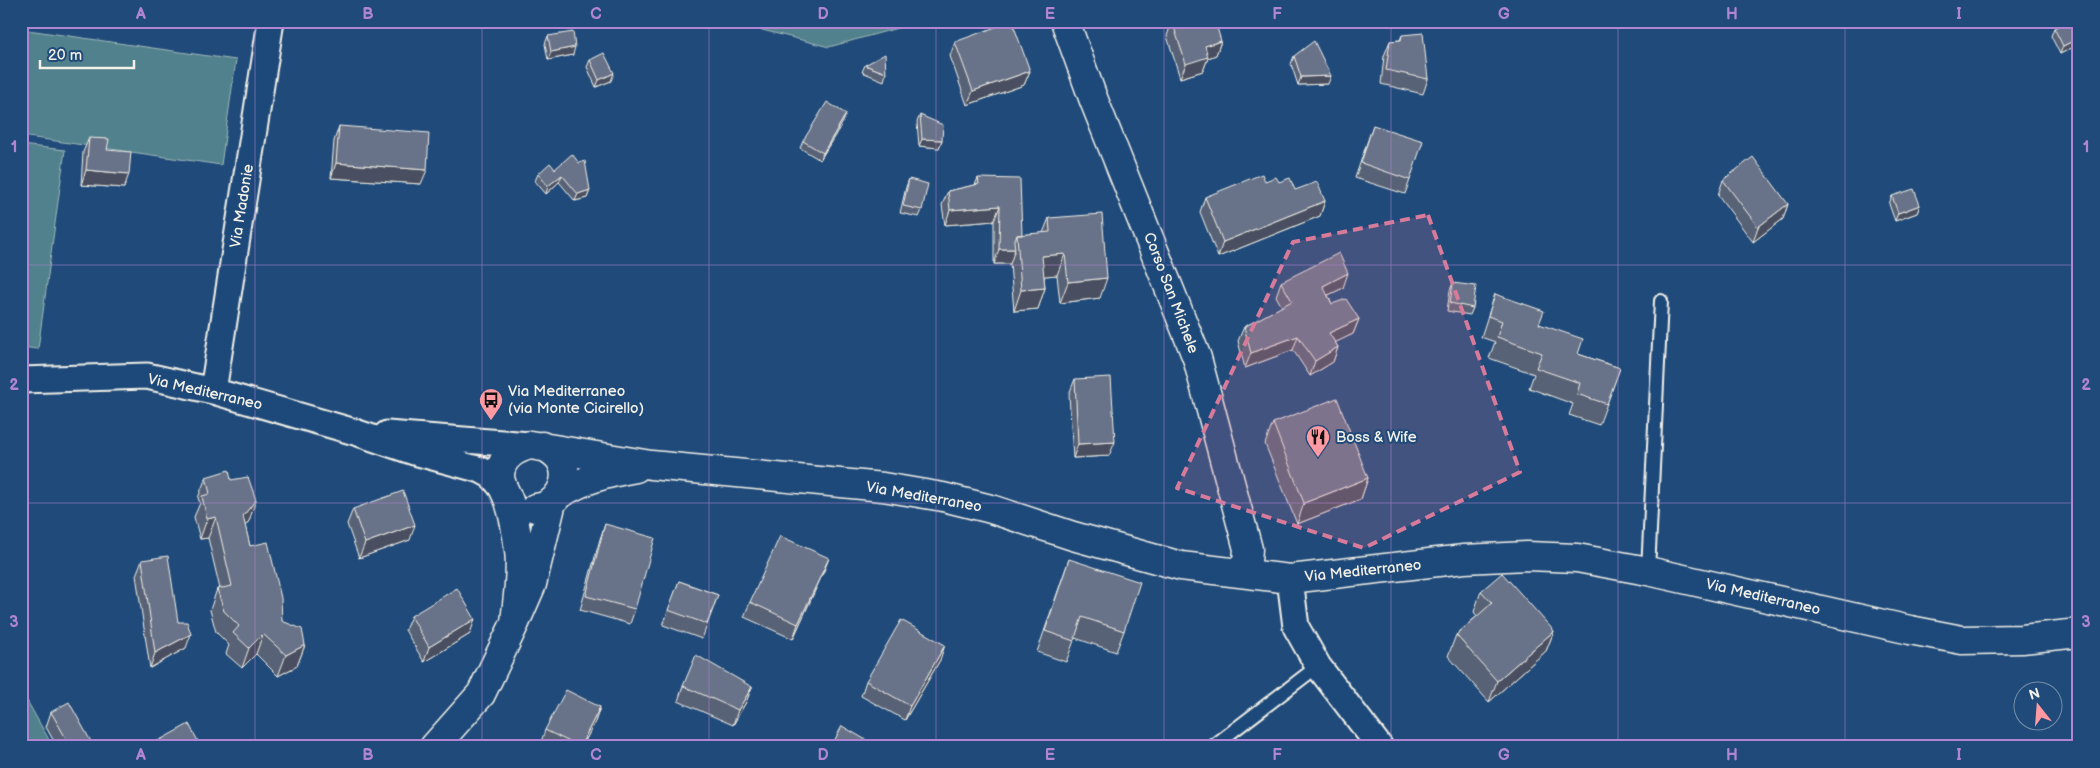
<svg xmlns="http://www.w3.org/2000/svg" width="2100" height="768" font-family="'Balsamiq Sans',sans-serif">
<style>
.green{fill:#51818c;stroke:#a2b9ba}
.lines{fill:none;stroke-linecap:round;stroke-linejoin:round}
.service-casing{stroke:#f4f1e8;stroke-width:16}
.minor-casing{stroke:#f4f1e8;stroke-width:29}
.tertiary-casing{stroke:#f4f1e8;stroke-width:31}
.service{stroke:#1f4a7a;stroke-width:12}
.minor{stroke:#1f4a7a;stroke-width:25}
.tertiary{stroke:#1f4a7a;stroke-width:28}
.wall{fill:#596276;stroke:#f4f1e8}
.shaded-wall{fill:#495060;stroke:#f4f1e8}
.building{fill:#687289;stroke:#f4f1e8}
.marked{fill:#d87a9a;fill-opacity:0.2;stroke:#d87a9a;stroke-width:4;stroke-dasharray:10 6;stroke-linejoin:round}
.grid{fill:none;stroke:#b185d1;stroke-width:1;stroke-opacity:0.55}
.labels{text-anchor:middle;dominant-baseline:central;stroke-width:4;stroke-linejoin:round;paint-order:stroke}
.street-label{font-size:15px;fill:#f4f1e8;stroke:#1f4a7a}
.poi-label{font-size:15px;fill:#f4f1e8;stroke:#1f4a7a;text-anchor:start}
.neatline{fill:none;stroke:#b185d1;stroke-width:2}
.grid-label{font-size:16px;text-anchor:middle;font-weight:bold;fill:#b185d1}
</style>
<rect width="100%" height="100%" fill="#1f4a7a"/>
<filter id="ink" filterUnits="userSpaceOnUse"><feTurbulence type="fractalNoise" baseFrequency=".02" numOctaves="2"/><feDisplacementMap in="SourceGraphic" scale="10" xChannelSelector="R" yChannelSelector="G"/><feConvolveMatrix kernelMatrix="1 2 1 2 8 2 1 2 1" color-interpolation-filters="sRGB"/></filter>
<g filter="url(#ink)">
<path class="green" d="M727,21H923L829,47Z
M21,29L236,60L221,165L21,136Z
M21,145L65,150L38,349L21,347Z
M21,690L53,747H21Z"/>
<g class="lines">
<g class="service-casing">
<path id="service" d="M1648,571L1661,301
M1212,747L1318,666"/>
</g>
<g class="minor-casing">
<path id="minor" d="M21,380L147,376L213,391L355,432L414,452L481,470L492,476L502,488
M213,391L271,21
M387,434L530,445
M1290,579L1296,627L1318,666L1380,747"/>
</g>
<g class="tertiary-casing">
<path id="tertiary" d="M1065,21L1093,98L1197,358L1248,549L1246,573
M560,494C584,479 608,473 636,468
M535,508C557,507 572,481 561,461C556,453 549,449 542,446
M515,623C517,600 522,574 519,550C517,534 514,516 509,501C506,492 500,485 500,475C501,457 515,449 530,445L651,465L883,487L943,497L991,509L1073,536L1181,566L1290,579L1464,559L1527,556L1577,558L1648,571L1910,630L1962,640L2022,639L2079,633
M434,747L481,694L515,623L532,584L552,502"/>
</g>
<use href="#service" class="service"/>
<use href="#minor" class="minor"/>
<use href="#tertiary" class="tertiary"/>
</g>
<path class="wall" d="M1172,21L1221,41L1216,55L1208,58L1203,71L1180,78L1167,36Z
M1735,21H1749L1747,26L1735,22Z
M2079,21V44L2060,54L2051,36L2054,28Z
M1402,35L1428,79L1423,94L1381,84L1384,56L1390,41L1400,40Z
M548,36L573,55L548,60L545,44Z
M955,42L1030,71L1024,85L967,105L950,56Z
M1294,56L1328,84L1298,85L1291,64Z
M590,60L611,81L596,87L587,67Z
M865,65L886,73L884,81L862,72Z
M920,115L942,140L939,148L919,146L917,122Z
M843,122L820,160L800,148L803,141Z
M1373,125L1410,180L1405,194L1355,178Z
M339,126L421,184L331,178L334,141Z
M89,138L107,150L124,188L81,185L83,152Z
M555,169L590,190L587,198L575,201L559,182L546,194L535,181L538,174Z
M978,178L1022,235L1043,233L1049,218L1100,298L1060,303L1057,275L1044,276L1045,288L1038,309L1014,311L1010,264H994V221L945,225L942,205L948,191L975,185Z
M909,179L922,210L919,217L900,213L906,187Z
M1723,180L1788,204L1783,219L1753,242L1718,195Z
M1265,181L1279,182L1295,190L1325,201L1320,216L1218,257L1200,212L1205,197Z
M1892,196L1920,205L1917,213L1895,221L1889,204Z
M1281,282L1343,288L1328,295L1332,304L1359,319L1353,334L1335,342L1338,347L1333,362L1310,376L1293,350L1245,368L1238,341L1244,327L1282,307L1276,296Z
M1453,283L1473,308L1470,315L1447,311L1450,290Z
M1495,294L1539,324L1578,354L1620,368L1599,425L1569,415L1573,404L1529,388L1534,374L1489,358L1495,342L1481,337Z
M1075,379L1109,456L1073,458L1069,394Z
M1273,423L1368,478L1361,499L1297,524L1265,444Z
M206,477L231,480L249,521L245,526L250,546L282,621L305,645L297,666L278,676L256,654L242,668L226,654L229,645L216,632L210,610L217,589H220L208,538L200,539L194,517L200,503L198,498Z
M353,509L410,540L359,558L347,524Z
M605,524L635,609L630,624L580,610L600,539Z
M829,558L823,573L793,639L744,617L750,602Z
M1069,559L1124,631L1116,652L1075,638L1066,662L1037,652Z
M142,560L178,622L186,648L150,668L136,575Z
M679,581L718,595L702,639L663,625Z
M1481,591L1554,631L1546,651L1489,702L1448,656L1456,635L1477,616L1474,612Z
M411,616L470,634L424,662L405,630Z
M940,660L905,720L861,696L866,681Z
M683,686L752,687L746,702L733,725L678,701Z
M600,707L595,722L582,747H544L540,745L545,730Z
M51,712L94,747H57L46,727Z"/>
<path class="shaded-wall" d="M2079,38V44L2060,54L2063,46Z
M1221,41L1216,55L1208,58L1203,71L1180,78L1186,64L1205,46Z
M575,47L573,55L548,60L551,52Z
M1030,71L1024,85L967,105L973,91Z
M614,73L611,81L596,87L599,80Z
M1331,76L1328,84L1298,85L1301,77Z
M846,114L843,122L820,160L823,153Z
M922,139L942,140L939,148L919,146Z
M336,163L427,170L421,184L331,178Z
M86,170L129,174L124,188L81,185Z
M562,175L559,182L546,194L548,186Z
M590,190L587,198L575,201L578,194Z
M1325,201L1320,216L1218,257L1223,242Z
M1788,204L1783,219L1753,242L1758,227Z
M1920,205L1917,213L1895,221L1898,213Z
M1000,206L994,221L945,225L950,210Z
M999,249H1015L1010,264H994Z
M1065,254L1057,275L1035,277L1042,256Z
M1348,273L1343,288L1318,300L1323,286Z
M1107,278L1100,298L1060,303L1068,282Z
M1045,288L1038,309L1014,311L1021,290Z
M1359,319L1353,334L1324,348L1329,333Z
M1298,336L1293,350L1245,368L1251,353Z
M1338,347L1333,362L1310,376L1315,361Z
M1115,442L1109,456L1073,458L1078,444Z
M1368,478L1361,499L1297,524L1304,503Z
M256,500L249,521L235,537L243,516Z
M216,517L208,538L200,539L207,519Z
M415,525L410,540L359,558L365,543Z
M829,558L823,573L793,639L798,624Z
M475,619L470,634L424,662L429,647Z
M1554,631L1546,651L1489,702L1497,681Z
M191,634L186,648L150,668L155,653Z
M263,634L256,654L242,668L249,648Z
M305,645L297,666L278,676L286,655Z
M945,645L940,660L905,720L910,706Z
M752,687L746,702L733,725L738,710Z
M600,707L595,722L582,747H580Z"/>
<path class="building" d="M1012,21L1030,71L973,91L955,42Z
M1172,21H1215L1221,41L1205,46L1208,57L1186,64Z
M2068,21H2079V38L2063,46L2054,28Z
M573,32L575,47L551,52L548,36Z
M1423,33L1428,79L1386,70L1390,41L1401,40L1402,35Z
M1314,41L1331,76L1301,77L1294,56Z
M604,53L614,73L599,80L590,60Z
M885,54L886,73L865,65Z
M827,102L846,114L823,153L803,141Z
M920,115L943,125L942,140L922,139Z
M1373,125L1423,141L1410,180L1361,163Z
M339,126L429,133L427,170L336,163Z
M89,138L109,139L107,150L131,152L129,174L86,170Z
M572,154L579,163L585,161L590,190L578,194L562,175L548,186L538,174L550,163L555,169Z
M1753,157L1788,204L1758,227L1723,180Z
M1262,174L1265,181L1276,177L1279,182L1290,178L1295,190L1317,182L1325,201L1223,242L1205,197Z
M978,178L1020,179L1022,235H1017L1014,241L1015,249H999L1000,206L950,210L948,191L979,184Z
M909,179L928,184L922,210L903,206Z
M1914,189L1920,205L1898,213L1892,196Z
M1102,214L1107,278L1068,282L1065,254L1042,256L1045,288L1021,290L1017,235L1050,232L1049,218Z
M1339,253L1348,273L1323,286L1332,304L1346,299L1359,319L1329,333L1338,347L1315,361L1298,336L1251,353L1244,327L1292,301L1281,282Z
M1453,283L1476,286L1473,308L1450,303Z
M1495,294L1544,311L1539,324L1583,339L1578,354L1620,368L1607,404L1577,394L1580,383L1536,368L1542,353L1497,337L1502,321L1488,316Z
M1111,377L1115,442L1078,444L1075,379Z
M1337,398L1368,478L1304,503L1273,423Z
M229,470L231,480L248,477L256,500L243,516L250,546L268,542L281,598L282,621L302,629L305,645L286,655L263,634L249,648L233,633L239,626L224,611L217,589L232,586L216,517L207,519L202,496L210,494L206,477Z
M403,491L415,525L365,543L353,509Z
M605,524L655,538L635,609L586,596Z
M780,536L829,558L798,624L750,602Z
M168,556L178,622H187L191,634L155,653L142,560Z
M1069,559L1140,582L1124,631L1082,617L1074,641L1045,631Z
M1502,573L1554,631L1497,681L1456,635L1492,603L1481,591Z
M679,581L718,595L707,624L668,610Z
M457,588L475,619L429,647L411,616Z
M901,620L945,645L910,706L866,681Z
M696,655L752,687L738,710L683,686Z
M566,690L600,707L580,747L545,730Z
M69,702L94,747H71L51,712Z
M189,724L201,747H147Z
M842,726L878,747H831Z
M706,740L721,747H702Z
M1255,740L1261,747H1246Z"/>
</g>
<path class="marked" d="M1428,215L1520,472L1364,548L1177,488L1293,242Z"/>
<path class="grid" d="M255,21V747M482,21V747M709,21V747M936,21V747M1164,21V747M1391,21V747M1618,21V747M1845,21V747M21,265H2079M21,503H2079"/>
<defs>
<g id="bus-pin" transform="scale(1.25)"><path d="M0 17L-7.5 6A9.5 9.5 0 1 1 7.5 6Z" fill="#ff9aa2" stroke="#1f4a7a"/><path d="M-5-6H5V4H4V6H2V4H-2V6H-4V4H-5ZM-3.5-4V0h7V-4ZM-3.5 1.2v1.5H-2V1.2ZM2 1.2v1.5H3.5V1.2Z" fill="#111"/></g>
<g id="restaurant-pin" transform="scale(1.25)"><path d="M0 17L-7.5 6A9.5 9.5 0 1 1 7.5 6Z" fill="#ff9aa2" stroke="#1f4a7a"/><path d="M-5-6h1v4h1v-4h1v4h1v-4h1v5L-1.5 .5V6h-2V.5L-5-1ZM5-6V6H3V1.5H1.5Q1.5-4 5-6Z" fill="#111"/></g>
</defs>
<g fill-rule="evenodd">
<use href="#bus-pin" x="491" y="400"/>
<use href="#restaurant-pin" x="1318" y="437"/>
</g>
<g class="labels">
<g class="street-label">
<text transform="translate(242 206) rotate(-81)">Via Madonie</text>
<text transform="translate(1171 293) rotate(69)">Corso San Michele</text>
<text transform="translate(205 392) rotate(13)">Via Mediterraneo</text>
<text transform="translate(924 497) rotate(10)">Via Mediterraneo</text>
<text transform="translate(1363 571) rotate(-6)">Via Mediterraneo</text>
<text transform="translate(1763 597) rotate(13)">Via Mediterraneo</text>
</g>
<g class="poi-label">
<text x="508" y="391">Via Mediterraneo<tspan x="508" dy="17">(via Monte Cicirello)</tspan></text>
<text x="1336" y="437">Boss &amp; Wife</text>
</g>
</g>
<rect width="2100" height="768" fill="none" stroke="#1f4a7a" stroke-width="55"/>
<g transform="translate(2038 706) rotate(343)"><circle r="24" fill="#1f4a7a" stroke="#748da6"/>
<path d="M0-4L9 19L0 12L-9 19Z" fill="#ff9aa2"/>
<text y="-8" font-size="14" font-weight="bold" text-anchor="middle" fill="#f4f1e8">N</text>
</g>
<path d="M40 60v8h94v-8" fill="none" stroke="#f4f1e8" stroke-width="2.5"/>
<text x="48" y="60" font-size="15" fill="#f4f1e8" stroke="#1f4a7a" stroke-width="4" paint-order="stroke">20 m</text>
<rect x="28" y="28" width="2044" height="712" class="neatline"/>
<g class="grid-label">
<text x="141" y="19">A</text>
<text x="368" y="19">B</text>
<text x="596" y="19">C</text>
<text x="823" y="19">D</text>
<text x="1050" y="19">E</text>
<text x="1277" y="19">F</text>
<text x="1504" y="19">G</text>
<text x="1732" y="19">H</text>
<text x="1959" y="19">I</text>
<text x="14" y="152">1</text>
<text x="2086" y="152">1</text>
<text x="14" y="390">2</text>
<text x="2086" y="390">2</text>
<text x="14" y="627">3</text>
<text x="2086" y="627">3</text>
<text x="141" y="760">A</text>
<text x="368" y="760">B</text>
<text x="596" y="760">C</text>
<text x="823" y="760">D</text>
<text x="1050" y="760">E</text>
<text x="1277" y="760">F</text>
<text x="1504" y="760">G</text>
<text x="1732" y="760">H</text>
<text x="1959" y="760">I</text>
</g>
</svg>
